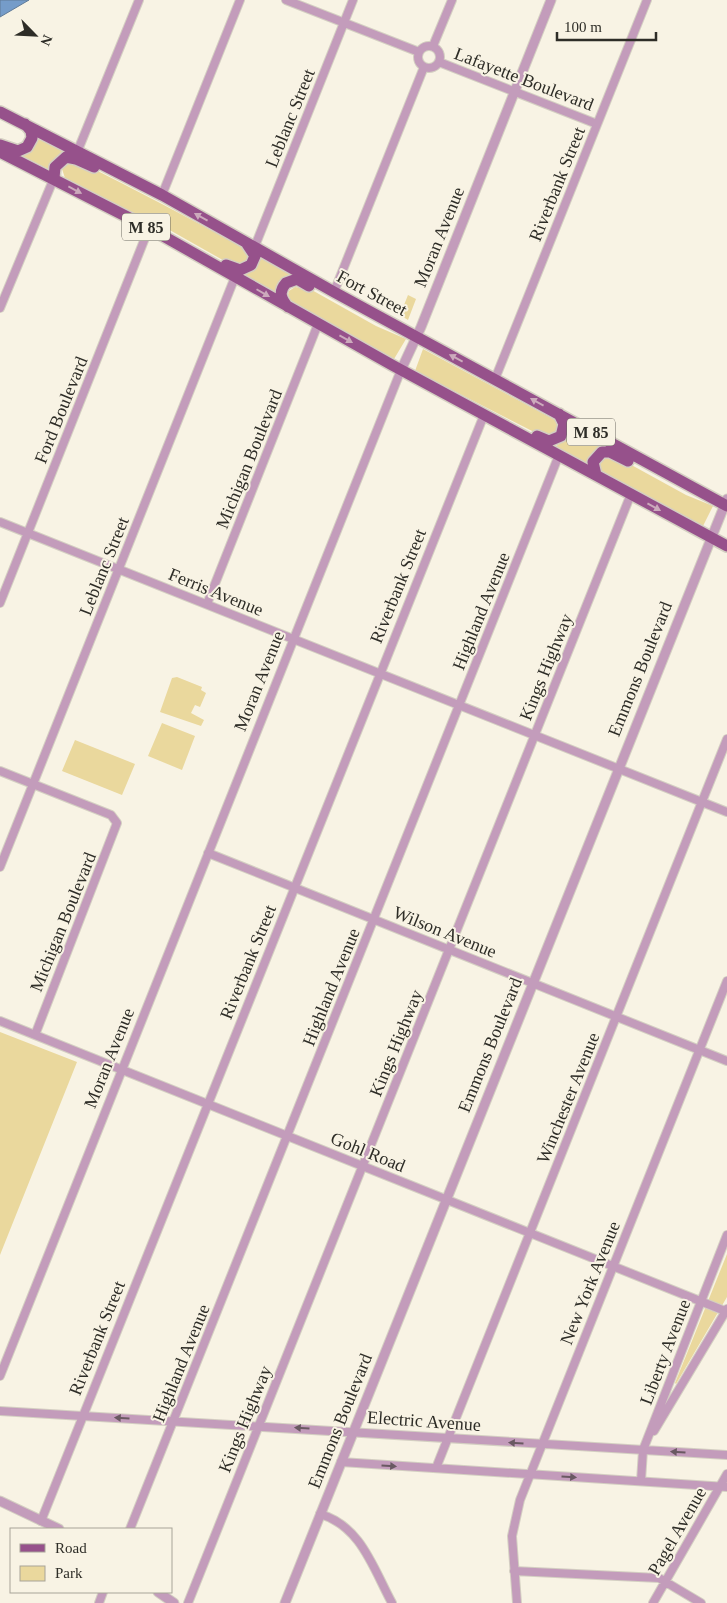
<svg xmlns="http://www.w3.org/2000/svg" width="727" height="1603" font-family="'Times New Roman',serif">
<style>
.green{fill:#ead89d}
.water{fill:#759cc9;stroke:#607b98}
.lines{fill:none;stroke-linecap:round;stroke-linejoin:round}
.minor-casing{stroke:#d4cfc2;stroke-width:10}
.tertiary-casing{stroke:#d4cfc2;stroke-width:11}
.primary-casing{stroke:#d4cfc2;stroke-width:14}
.minor{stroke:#c39cbb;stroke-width:8}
.tertiary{stroke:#c39cbb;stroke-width:9}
.primary{stroke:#96518b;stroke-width:11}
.oneway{fill:#ccaabc}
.oneway2{fill:#6a5962}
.labels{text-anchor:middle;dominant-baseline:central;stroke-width:4;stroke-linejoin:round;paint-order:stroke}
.shield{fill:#f8f3e4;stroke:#6b6860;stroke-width:1}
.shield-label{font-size:16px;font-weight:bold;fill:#2e2d27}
.street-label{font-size:18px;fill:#2e2d27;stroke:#f8f3e4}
</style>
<rect width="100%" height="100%" fill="#f8f3e4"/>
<path class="green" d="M39,138L65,152L56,158L50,170L22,156L32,150Z
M70,162H80C136,190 191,219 246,249L248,259L242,263H228L159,224L138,216L65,178L62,169Z
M260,257L293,276L277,294L243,275L251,271Z
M295,287L310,289L376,326L406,339L394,359L291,301L288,295L289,291Z
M408,295L416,299L408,320L400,315Z
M423,349L557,421L560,430L551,435L538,434L415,371Z
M571,428L603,445L591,454L587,464L555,447L567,438Z
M608,457L626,462L686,495L713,506L703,526L600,471L598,464L603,459Z
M177,677L202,687L201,690L206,693L200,707L195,705L191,713L204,720L201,726L160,712L172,678Z
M162,723L195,736L182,770L148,756Z
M75,740L135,764L122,795L62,771Z
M0,1032L77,1062L0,1255Z
M727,1254V1297L676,1384L675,1383Z"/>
<path class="water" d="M0,0H29L0,17Z"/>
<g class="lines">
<g class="minor-casing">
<path id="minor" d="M286,0L419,52
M418 57a11 11 0 1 1 22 0a11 11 0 1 1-22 0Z
M433,46L452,0
M439,62L597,124
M78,150L139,0
M162,195L240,0
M255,246L353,0
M334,292L424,67
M0,308L54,178
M495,379L647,0
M0,522L727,812
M0,603L149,228
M207,604L318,324
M0,771L111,815L117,823L35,1035
M208,853L727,1061
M0,867L235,277
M0,1021L725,1311
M0,1376L401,370
M0,1411L727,1455
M654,1431L727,1309
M341,1462L727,1487
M436,1468L727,739
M641,1481L643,1450L727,1235
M320,1514C361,1526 373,1568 392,1603
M41,1521L484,415
M130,1529L559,455
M514,1571L659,1578L701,1603
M99,1603L103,1592
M188,1603L631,494
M517,1603L512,1536L520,1500L727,981
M653,1603L727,1474"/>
</g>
<g class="tertiary-casing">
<path id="tertiary" d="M401,370L421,327L551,0
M0,1501L59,1529
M158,1592L174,1603
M285,1603L727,499"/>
</g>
<g class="primary-casing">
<path id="primary" d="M0,112L162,195L334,292L727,506
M0,145L18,151L27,147L32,138L31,131L25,124
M0,152L149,228L392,365L727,546
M54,178L55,167L66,157L76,159L94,167
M226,265L240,270L251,265L255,256L247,244
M288,307C281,299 278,292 286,283L297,279L309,286
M537,436L549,441L561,436L564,424L559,414
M596,475L593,462L602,452H610L628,461"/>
</g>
<use href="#minor" class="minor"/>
<use href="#tertiary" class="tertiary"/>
<use href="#primary" class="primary"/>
</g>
<defs><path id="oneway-solid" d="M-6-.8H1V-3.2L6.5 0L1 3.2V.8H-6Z" transform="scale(1.25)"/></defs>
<g class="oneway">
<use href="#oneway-solid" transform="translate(75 190) rotate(28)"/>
<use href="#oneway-solid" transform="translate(201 217) rotate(-151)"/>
<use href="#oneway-solid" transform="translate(263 293) rotate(30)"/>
<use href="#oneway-solid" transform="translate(346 339) rotate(29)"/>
<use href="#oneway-solid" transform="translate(456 358) rotate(-152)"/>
<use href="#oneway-solid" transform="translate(537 402) rotate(-151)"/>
<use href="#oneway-solid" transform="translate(654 507) rotate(29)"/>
</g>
<g class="oneway2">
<use href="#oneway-solid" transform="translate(122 1418) rotate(-177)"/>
<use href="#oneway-solid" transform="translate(302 1428) rotate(-176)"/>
<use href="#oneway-solid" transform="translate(516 1443) rotate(-176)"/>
<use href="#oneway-solid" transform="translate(678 1452) rotate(-176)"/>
<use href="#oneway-solid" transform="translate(389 1466) rotate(4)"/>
<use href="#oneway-solid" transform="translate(569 1477) rotate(4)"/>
</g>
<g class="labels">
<g class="shield">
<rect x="122" y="213.5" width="48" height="27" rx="4"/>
<rect x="567" y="418.5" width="48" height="27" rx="4"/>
</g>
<g class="shield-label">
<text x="146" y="227">M 85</text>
<text x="591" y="432">M 85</text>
</g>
<g class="street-label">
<text transform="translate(524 79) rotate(21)">Lafayette Boulevard</text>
<text transform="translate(290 118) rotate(-68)">Leblanc Street</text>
<text transform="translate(557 184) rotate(-68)">Riverbank Street</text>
<text transform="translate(439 237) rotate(-68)">Moran Avenue</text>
<text transform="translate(372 293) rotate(28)">Fort Street</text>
<text transform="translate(61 410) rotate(-68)">Ford Boulevard</text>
<text transform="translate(249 459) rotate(-68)">Michigan Boulevard</text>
<text transform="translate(104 566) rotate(-68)">Leblanc Street</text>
<text transform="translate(398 586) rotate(-68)">Riverbank Street</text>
<text transform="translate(216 592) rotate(22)">Ferris Avenue</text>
<text transform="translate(481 611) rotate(-68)">Highland Avenue</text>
<text transform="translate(546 667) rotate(-68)">Kings Highway</text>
<text transform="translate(640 669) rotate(-68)">Emmons Boulevard</text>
<text transform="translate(259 681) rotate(-68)">Moran Avenue</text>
<text transform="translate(63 922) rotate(-68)">Michigan Boulevard</text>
<text transform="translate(445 932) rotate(22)">Wilson Avenue</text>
<text transform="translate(248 962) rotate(-68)">Riverbank Street</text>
<text transform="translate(331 987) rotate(-68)">Highland Avenue</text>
<text transform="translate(396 1043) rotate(-68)">Kings Highway</text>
<text transform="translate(490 1045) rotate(-68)">Emmons Boulevard</text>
<text transform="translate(109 1058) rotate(-68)">Moran Avenue</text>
<text transform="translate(568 1098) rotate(-68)">Winchester Avenue</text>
<text transform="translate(368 1152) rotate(22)">Gohl Road</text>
<text transform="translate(590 1283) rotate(-68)">New York Avenue</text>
<text transform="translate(97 1338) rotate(-68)">Riverbank Street</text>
<text transform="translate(665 1352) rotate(-69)">Liberty Avenue</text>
<text transform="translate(181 1363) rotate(-68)">Highland Avenue</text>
<text transform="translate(245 1419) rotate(-68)">Kings Highway</text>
<text transform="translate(340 1421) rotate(-68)">Emmons Boulevard</text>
<text transform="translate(424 1421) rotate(4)">Electric Avenue</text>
<text transform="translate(677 1531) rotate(-60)">Pagel Avenue</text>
</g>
</g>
<rect x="10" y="1528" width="162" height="65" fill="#f8f3e4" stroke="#a7a498"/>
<rect x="20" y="1544" width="25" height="8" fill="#96518b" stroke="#a7a498"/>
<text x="55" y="1553" font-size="15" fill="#2e2d27">Road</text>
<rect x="20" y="1566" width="25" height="15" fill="#ead89d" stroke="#a7a498"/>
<text x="55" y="1578" font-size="15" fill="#2e2d27">Park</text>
<g transform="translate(35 35) rotate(114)" stroke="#f8f3e4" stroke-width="4" paint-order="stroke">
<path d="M0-4L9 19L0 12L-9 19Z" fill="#2e2d27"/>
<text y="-8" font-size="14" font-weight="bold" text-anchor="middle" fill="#2e2d27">N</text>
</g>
<path d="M557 32v8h99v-8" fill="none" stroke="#2e2d27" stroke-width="2.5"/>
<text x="564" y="32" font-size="15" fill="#2e2d27" stroke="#f8f3e4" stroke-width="4" paint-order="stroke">100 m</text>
</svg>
